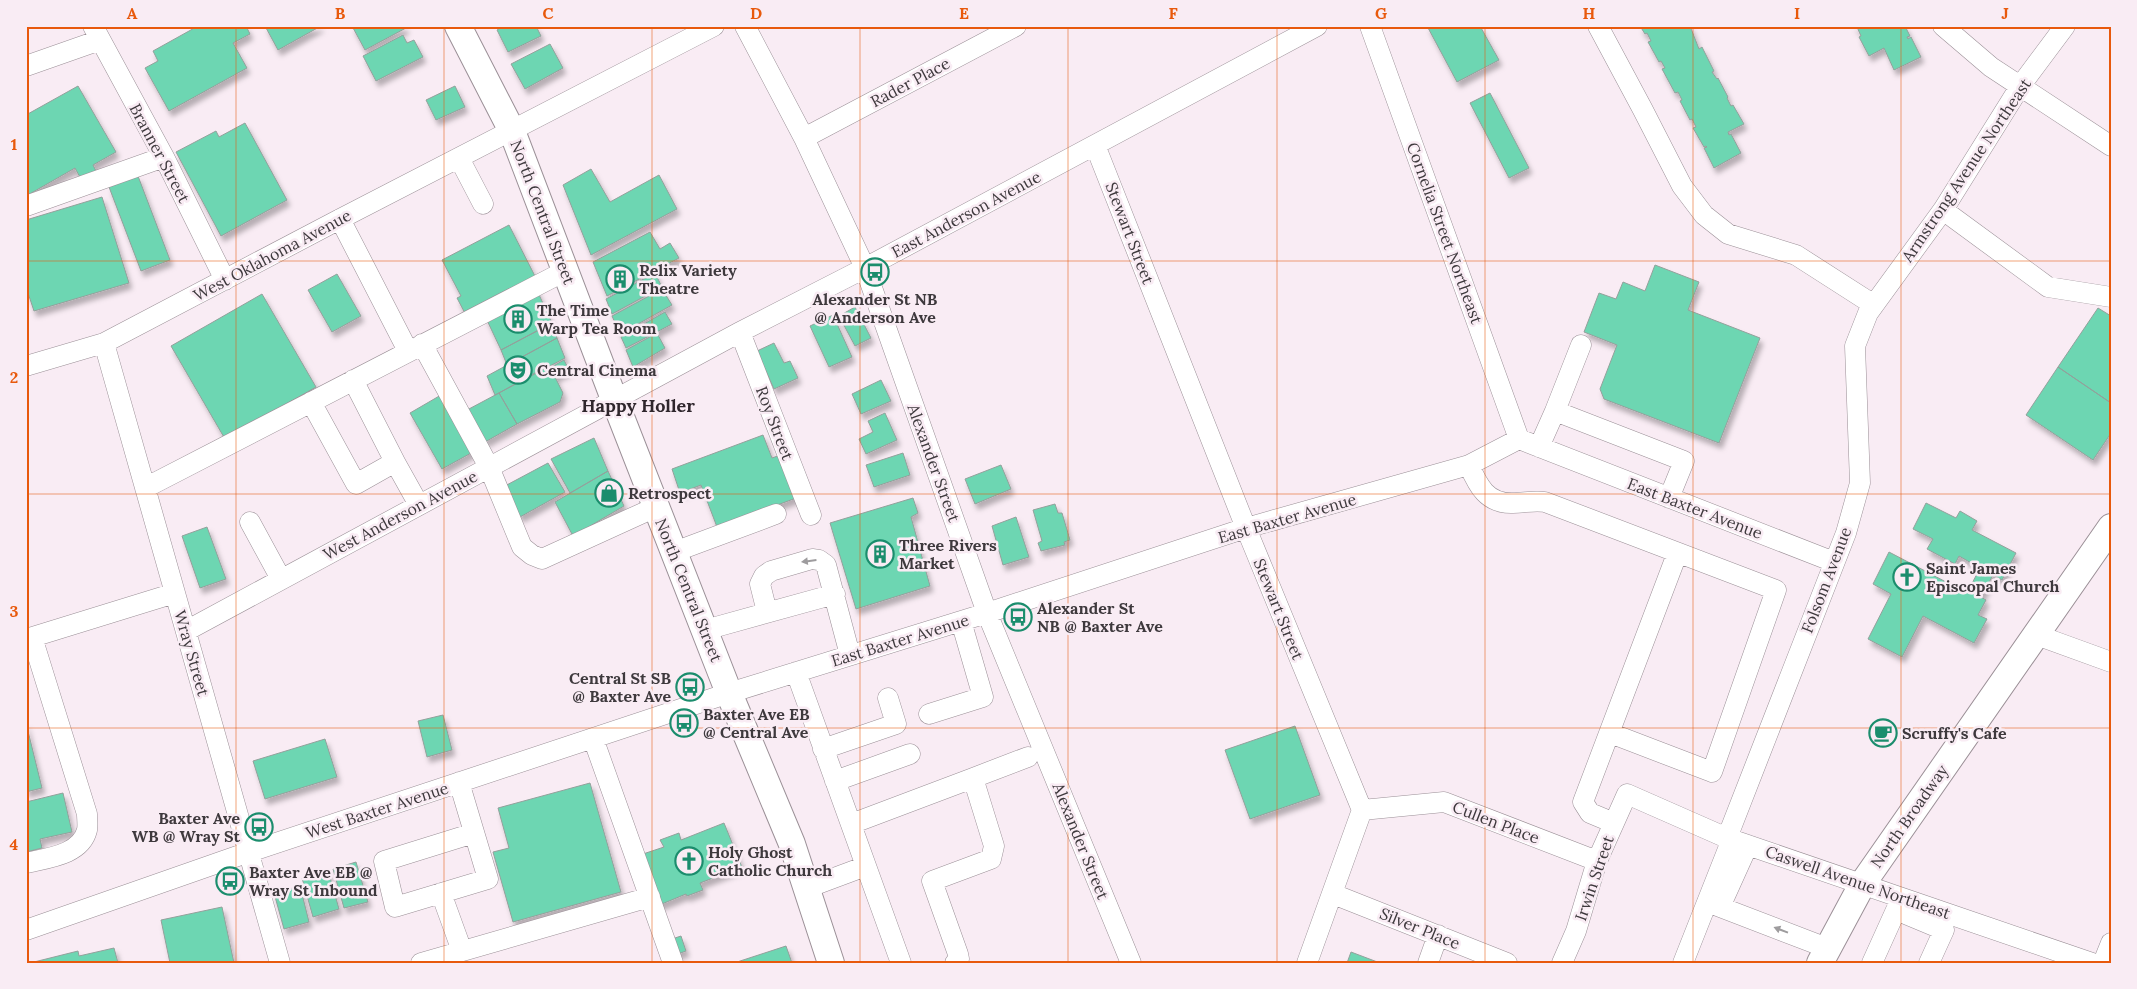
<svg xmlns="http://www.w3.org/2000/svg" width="2137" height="989" font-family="Lora,serif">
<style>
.building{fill:#6dd6b2;stroke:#93a09b;filter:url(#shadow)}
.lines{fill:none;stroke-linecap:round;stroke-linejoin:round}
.minor-casing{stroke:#9b9097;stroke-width:21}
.major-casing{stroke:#9b9097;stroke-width:28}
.minor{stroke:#fff;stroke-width:20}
.major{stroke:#fff;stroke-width:26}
.oneway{fill:#9e9c9e}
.grid{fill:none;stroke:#e8590c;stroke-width:1;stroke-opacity:0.55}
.labels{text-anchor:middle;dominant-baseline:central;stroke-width:5;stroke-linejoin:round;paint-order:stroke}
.street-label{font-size:16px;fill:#3e393d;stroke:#f9ecf4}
.poi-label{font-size:16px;font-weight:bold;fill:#3e393d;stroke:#f9ecf4;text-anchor:start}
.neighbourhood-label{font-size:18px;font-weight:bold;fill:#2f262c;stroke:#f9ecf4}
.neatline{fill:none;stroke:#e8590c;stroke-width:2}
.grid-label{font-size:16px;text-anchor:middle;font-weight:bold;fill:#e8590c}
</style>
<defs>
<filter id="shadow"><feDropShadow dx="3" dy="5.5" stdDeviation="2.5" flood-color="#0004"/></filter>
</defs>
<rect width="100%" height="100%" fill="#f9ecf4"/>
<path class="building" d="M198,26H246L250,34L233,43L247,68L169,111L145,68L158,61L153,51Z
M265,26H321L278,50Z
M352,26H405L406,28L365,50Z
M504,26H536L541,36L508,52L497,30Z
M1427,26H1480L1499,60L1457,82Z
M1640,26H1690L1699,49L1702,47L1714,71L1712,72L1717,79L1718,78L1728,97L1727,98L1731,106L1733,105L1744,124L1728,132L1729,135L1731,134L1741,153L1714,168L1704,148L1707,147L1706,146L1704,147L1693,128L1696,127L1692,119L1690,120L1680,101L1682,100L1678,92L1675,93L1662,69L1665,68L1661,61L1659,62L1648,42L1651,41L1647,33L1645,34Z
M1853,26H1905L1910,36L1907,37L1908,39L1911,37L1921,57L1894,70L1884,48L1869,56L1859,37L1861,36L1857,27L1855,28Z
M403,35L407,43L414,40L423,57L376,81L363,56Z
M550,44L563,68L525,89L511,64Z
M78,86L116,152L93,165L96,171L81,179L75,168L26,196V115Z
M455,86L465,107L436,120L426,100Z
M1490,93L1529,168L1509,178L1470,103Z
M245,123L287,200L221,236L176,152L216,131L219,137Z
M591,169L610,202L659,175L677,209L591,255L563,185Z
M138,176L170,260L141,271L109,187Z
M102,197L129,283L34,311L26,287V220Z
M509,225L538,282L468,319L457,298L461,296L442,260Z
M650,232L660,249L670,243L679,258L607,296L593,262Z
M1655,265L1699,282L1688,310L1760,338L1719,443L1604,399L1600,389L1617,345L1584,332L1599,293L1616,299L1623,282L1645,291Z
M655,273L662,287L612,314L606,299Z
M337,274L361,316L332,332L308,290Z
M536,288L552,323L501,350L485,316Z
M662,289L672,305L620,334L612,316Z
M262,294L316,387L225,439L171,346Z
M855,307L871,338L855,346L839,316Z
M2098,308L2111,316V403L2058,367Z
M665,312L672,324L626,348L621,337Z
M833,315L852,357L829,367L810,326Z
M552,323L557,338L507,365L501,350Z
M657,333L665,348L633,367L626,350Z
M557,338L565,358L495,395L487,376Z
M774,343L784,363L790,361L798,378L774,389L757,351Z
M564,360L569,370L555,377L563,393L560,402L517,424L499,393L549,365L550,368Z
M2058,367L2111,403V433L2093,460L2026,415Z
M881,380L891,401L861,414L852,394Z
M499,393L517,424L485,442L467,410Z
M441,395L473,452L442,469L410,413Z
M885,413L897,440L866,454L859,439L873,432L868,421Z
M763,435L772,458L783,454L799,497L717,527L701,485L680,493L672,469Z
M594,438L608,471L570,493L551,459Z
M903,453L910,475L874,487L866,465Z
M548,463L565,492L520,517L503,487Z
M1001,465L1011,489L975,504L965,479Z
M608,471L624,506L573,536L555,502Z
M913,498L918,513L911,517L930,586L856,609L830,523Z
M1926,503L1956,518L1960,511L1977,521L1972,530L2016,553L2002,580L1993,575L1981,597L1986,600L1978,615L1987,619L1974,643L1923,616L1902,657L1868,639L1891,594L1873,584L1889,552L1967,593L1980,568L1959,556L1955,564L1927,549L1933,539L1913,529Z
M1055,504L1058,513H1062L1070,540L1064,542L1065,545L1041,551L1038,543L1042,541L1033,510Z
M1016,517L1029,557L1003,565L992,526Z
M207,527L226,579L200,588L182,536Z
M443,715L452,750L427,757L418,721Z
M26,723L42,788L26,792Z
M1295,726L1320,795L1250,819L1225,750Z
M325,739L337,777L265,799L253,761Z
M590,783L621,892L513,922L493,852L509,848L498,808Z
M63,793L72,832L40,839L42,848L26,852V802Z
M724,823L742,867L700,883L703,890L687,896L686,894L657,906L637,856L664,847L660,840L679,833L681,840Z
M356,862L368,902L344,908L333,869Z
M328,870L339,909L313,917L302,878Z
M300,886L309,922L284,929L274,893Z
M222,907L234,963H170L161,920Z
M681,936L686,951L675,955L669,940Z
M786,946L792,963H734Z
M114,948L118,963H30L78,951L79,956Z
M1351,952L1380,963H1347Z"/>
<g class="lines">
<g class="minor-casing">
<path id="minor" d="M93,26L164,157L225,280
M745,26L804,138L865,268L987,613L1131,963
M1370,26L1519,439
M1598,26L1643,110L1682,186L1704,215L1728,234L1796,255L1874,305
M1943,26L1991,67L2111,146
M26,66L100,40
M804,138L1016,26
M1095,145L1246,528L1362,810L1307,963
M459,158L483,204
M26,206L164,157
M1943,210L2048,287L2111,297
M340,219L408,351
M740,332L811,515
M104,343L280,963
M422,344L489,467L522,547L532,555L542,559L656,507
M26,366L104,343L340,219L714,26
M353,380L395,462
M311,402L356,484L395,462L419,505
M1555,411L1581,345
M1539,447L1555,411L1684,461L1669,498
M1469,465C1478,486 1487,504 1513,503C1524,503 1534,500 1545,502L1776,590L1712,772L1610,733
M145,488L565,271
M250,522L281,579
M674,552L776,514
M767,612L760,584L764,576L771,571L812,559L819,560L826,565L850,655
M705,630L835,594
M186,631L740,332L865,268L1317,26
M2034,634L2111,662
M26,639L175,593
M796,672L901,963
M929,714L983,697L961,621
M593,738L673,963
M823,749L896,724L888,698
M835,781L910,754
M459,782L488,879L395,907L384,861L474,833
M1362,810L1444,802L1597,861
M1614,823L1590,813L1583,802L1677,554
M851,824L973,778
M1727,838L1846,533L1860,483L1855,346L1868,313L1943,210L2021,85L2065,26
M26,863C47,858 81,855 87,830C88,825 87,819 87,814L32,637
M807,888L866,866
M441,893L462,951
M1333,894L1507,963
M1707,902L1827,948
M1720,907L1748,845
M26,930L249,852L729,693L987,613L1246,528L1469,465L1519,439L1834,562
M421,963L650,897
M955,963L959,959L958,954L932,881L991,859L994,846L973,778L1028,757
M1428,963L1438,935
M1562,963L1576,931L1597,861L1627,794L1727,838L2092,963
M1683,963L1732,839
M1872,963L1896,910L1944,930L1929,963
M2103,963L2111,943"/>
</g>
<g class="major-casing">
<path id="major" d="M458,26L512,131L614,399L729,693L792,844L831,963
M1820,963L1863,883L2111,527"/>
</g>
<use href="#minor" class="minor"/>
<use href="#major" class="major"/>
</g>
<defs><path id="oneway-solid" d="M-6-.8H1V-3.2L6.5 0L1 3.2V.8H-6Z" transform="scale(1.25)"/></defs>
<g class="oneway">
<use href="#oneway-solid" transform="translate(809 561) rotate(173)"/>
<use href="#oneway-solid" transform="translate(1781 930) rotate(-159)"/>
</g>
<path class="grid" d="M236,26V963M444,26V963M652,26V963M860,26V963M1068,26V963M1277,26V963M1485,26V963M1693,26V963M1901,26V963M26,261H2111M26,494H2111M26,728H2111"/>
<defs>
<g id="bus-ring" transform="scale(1.4375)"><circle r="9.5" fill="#f9ecf4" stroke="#1b8d6d" stroke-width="1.5"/><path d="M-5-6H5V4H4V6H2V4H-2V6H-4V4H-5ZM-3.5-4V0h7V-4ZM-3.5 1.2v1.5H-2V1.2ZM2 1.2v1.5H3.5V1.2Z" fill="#1b8d6d"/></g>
<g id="building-ring" transform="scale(1.4375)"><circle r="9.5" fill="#f9ecf4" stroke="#1b8d6d" stroke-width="1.5"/><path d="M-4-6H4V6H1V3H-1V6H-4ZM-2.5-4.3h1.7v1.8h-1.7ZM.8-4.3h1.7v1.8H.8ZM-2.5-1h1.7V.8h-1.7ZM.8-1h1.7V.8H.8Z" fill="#1b8d6d"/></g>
<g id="theatre-ring" transform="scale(1.4375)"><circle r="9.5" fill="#f9ecf4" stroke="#1b8d6d" stroke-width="1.5"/><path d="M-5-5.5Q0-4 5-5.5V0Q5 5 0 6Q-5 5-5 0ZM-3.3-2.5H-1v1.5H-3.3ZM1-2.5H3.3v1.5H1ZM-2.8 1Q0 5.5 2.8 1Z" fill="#1b8d6d"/></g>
<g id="shop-ring" transform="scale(1.4375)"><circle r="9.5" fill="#f9ecf4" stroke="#1b8d6d" stroke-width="1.5"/><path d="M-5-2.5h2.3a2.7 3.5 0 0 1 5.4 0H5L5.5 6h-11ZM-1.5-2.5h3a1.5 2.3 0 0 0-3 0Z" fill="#1b8d6d"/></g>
<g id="church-ring" transform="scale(1.4375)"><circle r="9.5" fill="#f9ecf4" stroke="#1b8d6d" stroke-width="1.5"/><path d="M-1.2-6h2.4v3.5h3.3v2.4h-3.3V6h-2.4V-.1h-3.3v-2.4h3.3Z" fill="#1b8d6d"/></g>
<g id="cafe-ring" transform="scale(1.4375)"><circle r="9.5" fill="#f9ecf4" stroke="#1b8d6d" stroke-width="1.5"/><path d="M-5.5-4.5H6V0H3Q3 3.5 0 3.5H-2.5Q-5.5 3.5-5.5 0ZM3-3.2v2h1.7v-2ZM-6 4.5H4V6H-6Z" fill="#1b8d6d"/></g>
</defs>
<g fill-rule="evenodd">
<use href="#bus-ring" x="875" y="272"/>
<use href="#building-ring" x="620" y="279"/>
<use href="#building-ring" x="518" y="319"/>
<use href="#theatre-ring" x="518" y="370"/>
<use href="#shop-ring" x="609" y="493"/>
<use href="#building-ring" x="880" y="554"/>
<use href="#church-ring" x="1907" y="577"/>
<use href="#bus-ring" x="1018" y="617"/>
<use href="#bus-ring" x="690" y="687"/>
<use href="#bus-ring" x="684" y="723"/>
<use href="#cafe-ring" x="1883" y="733"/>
<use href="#bus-ring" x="259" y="827"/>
<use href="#church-ring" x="689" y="861"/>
<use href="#bus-ring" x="230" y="881"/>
</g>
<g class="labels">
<g class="street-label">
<text transform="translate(910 82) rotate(-28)">Rader Place</text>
<text transform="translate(160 153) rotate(62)">Branner Street</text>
<text transform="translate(1966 170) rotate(-56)">Armstrong Avenue Northeast</text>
<text transform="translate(543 212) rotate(69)">North Central Street</text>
<text transform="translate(966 214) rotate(-28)">East Anderson Avenue</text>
<text transform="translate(1130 233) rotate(69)">Stewart Street</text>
<text transform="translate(1445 233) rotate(70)">Cornelia Street Northeast</text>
<text transform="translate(272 255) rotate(-28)">West Oklahoma Avenue</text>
<text transform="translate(775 423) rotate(69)">Roy Street</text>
<text transform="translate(934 463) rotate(70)">Alexander Street</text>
<text transform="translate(1695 508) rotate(21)">East Baxter Avenue</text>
<text transform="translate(400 515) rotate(-28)">West Anderson Avenue</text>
<text transform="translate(1287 518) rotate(-16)">East Baxter Avenue</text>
<text transform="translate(1826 580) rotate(-69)">Folsom Avenue</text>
<text transform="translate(689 590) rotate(68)">North Central Street</text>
<text transform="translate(1279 609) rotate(68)">Stewart Street</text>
<text transform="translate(900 640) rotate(-17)">East Baxter Avenue</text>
<text transform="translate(192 653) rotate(74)">Wray Street</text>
<text transform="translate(377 810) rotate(-18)">West Baxter Avenue</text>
<text transform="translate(1909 816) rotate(-55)">North Broadway</text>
<text transform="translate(1496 822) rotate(21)">Cullen Place</text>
<text transform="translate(1081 841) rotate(68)">Alexander Street</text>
<text transform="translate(1594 878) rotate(-71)">Irwin Street</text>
<text transform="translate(1858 882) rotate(19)">Caswell Avenue Northeast</text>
<text transform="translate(1420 928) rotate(22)">Silver Place</text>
</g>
<g class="poi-label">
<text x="639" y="270">Relix Variety<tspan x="639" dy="18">Theatre</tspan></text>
<text x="875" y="299" text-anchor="middle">Alexander St NB<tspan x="875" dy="18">@ Anderson Ave</tspan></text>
<text x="537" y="310">The Time<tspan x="537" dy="18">Warp Tea Room</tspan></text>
<text x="537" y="370">Central Cinema</text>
<text x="628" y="493">Retrospect</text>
<text x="899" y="545">Three Rivers<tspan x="899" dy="18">Market</tspan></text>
<text x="1926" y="568">Saint James<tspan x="1926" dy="18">Episcopal Church</tspan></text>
<text x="1037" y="608">Alexander St<tspan x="1037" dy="18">NB @ Baxter Ave</tspan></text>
<text x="671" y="678" text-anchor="end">Central St SB<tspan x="671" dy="18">@ Baxter Ave</tspan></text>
<text x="703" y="714">Baxter Ave EB<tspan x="703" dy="18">@ Central Ave</tspan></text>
<text x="1902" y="733">Scruffy's Cafe</text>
<text x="240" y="818" text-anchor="end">Baxter Ave<tspan x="240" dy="18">WB @ Wray St</tspan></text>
<text x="708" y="852">Holy Ghost<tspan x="708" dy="18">Catholic Church</tspan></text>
<text x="249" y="872">Baxter Ave EB @<tspan x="249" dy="18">Wray St Inbound</tspan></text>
</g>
<g class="neighbourhood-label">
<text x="638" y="405">Happy Holler</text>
</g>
</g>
<rect width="2137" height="989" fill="none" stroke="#f9ecf4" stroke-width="55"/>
<rect x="28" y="28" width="2082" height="934" class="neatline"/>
<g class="grid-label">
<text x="132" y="19">A</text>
<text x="340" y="19">B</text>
<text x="548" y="19">C</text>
<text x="756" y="19">D</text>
<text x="964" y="19">E</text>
<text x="1173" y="19">F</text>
<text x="1381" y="19">G</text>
<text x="1589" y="19">H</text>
<text x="1797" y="19">I</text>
<text x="2005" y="19">J</text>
<text x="14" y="150">1</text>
<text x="14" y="383">2</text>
<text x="14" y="617">3</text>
<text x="14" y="850">4</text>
</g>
</svg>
